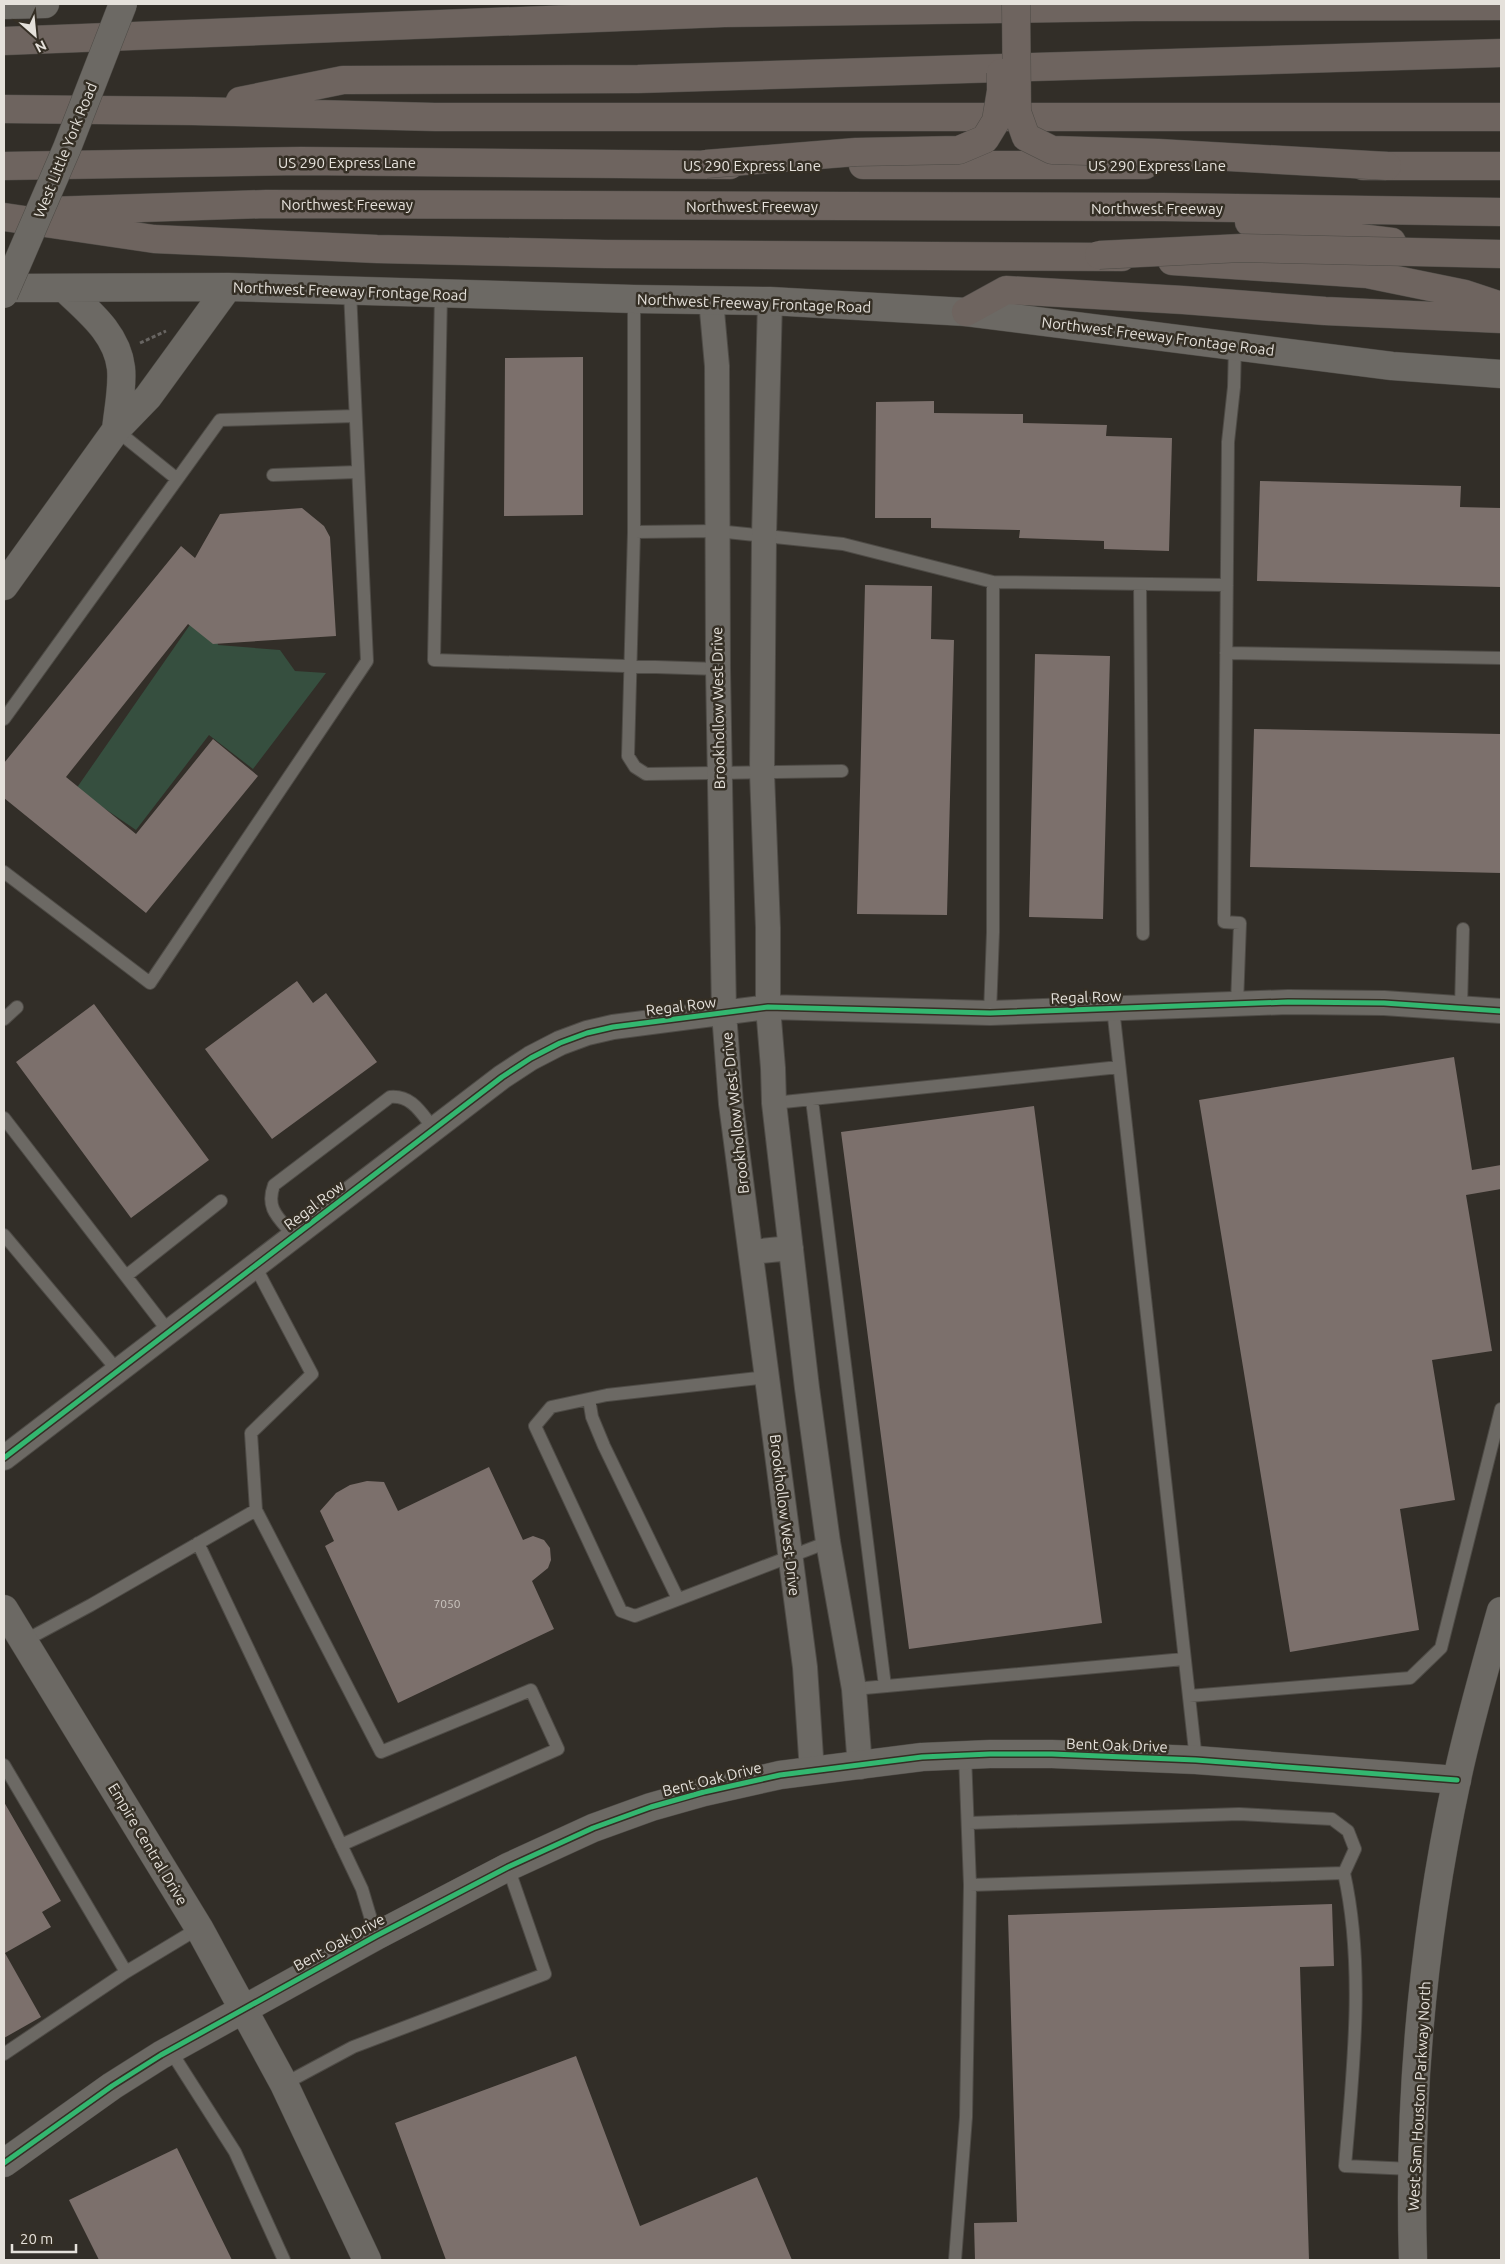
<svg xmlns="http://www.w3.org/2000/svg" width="1505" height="2264" font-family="Ubuntu,sans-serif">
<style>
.green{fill:#364f3f}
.building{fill:#7c706c}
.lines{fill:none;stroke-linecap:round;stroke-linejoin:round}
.service-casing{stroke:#4e4b46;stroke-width:14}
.minor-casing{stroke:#4e4b46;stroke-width:26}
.tertiary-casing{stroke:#4e4b46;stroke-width:29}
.secondary-casing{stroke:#4e4b46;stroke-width:29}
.motorway-casing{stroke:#4e4b46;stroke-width:29}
.path{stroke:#686562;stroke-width:3;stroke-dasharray:4 2.5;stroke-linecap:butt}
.service{stroke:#6c6964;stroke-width:12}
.minor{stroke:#6c6964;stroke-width:24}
.tertiary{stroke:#6c6964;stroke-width:28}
.secondary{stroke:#6c6964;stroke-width:28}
.motorway{stroke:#6e645f;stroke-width:28}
.secondary-bridge-casing{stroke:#4e4b46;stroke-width:29;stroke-linecap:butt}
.motorway-bridge-casing{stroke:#4e4b46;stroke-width:29;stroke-linecap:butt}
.secondary-bridge{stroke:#6c6964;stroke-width:28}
.motorway-bridge{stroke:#6e645f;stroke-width:28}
.cycleway-casing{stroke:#352f25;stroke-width:8}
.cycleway{stroke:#33b770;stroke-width:5}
.labels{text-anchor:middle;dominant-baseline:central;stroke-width:5;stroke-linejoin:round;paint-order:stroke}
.number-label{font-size:12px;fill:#cbc5bf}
.street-label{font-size:15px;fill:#e5e1db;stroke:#352f25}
</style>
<rect width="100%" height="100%" fill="#322e28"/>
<path class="green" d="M194,619L214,628L218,645L280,650L295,671L326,673L253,769L209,735L136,830L76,789Z"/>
<path class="building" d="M583,357V515L504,516L505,358Z
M934,401V413L1023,414V423L1107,425L1106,436L1172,438L1169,551L1104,549V541L1019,538L1020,530L931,528V518H875L876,402Z
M1260,481L1461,486L1460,507L1501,508V587L1257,581Z
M302,508L324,526L330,537L336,636L213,644L188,624L66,777L136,834L213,739L258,776L146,913L4,798V763L181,546L195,558L220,514Z
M865,585L932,586L931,639L954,640L947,915L857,914Z
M1035,654L1110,656L1103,919L1029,917Z
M1254,729L1501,734V873L1250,867Z
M297,981L313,1003L326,993L377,1062L272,1139L205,1049Z
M94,1004L209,1160L131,1218L16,1062Z
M1454,1057L1472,1170L1501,1165V1189L1466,1195L1492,1351L1432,1360L1455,1500L1400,1509L1419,1630L1290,1652L1199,1100Z
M1034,1106L1102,1623L909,1649L841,1132Z
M489,1467L523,1540L533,1536L544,1540L550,1548L551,1560L548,1568L532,1581L554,1629L398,1703L325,1546L334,1541L320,1511L336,1493L350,1485L367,1481L384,1482L398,1511Z
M4,1802L61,1901L42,1912L51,1927L5,1953L41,2017L4,2038Z
M1332,1904L1334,1966L1300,1967L1309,2260H975L974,2223L1017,2222L1008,1915Z
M576,2056L640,2226L757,2177L792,2260H446L395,2123Z
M177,2148L232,2260H99L69,2200Z"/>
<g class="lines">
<g class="service-casing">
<path id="service" d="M441,294L434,660L718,669
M634,299V532L628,756L635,767L646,774L842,771
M1235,345L1234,387L1228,442L1224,922L1240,923L1237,1004
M116,430L177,479
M273,475L357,472
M634,532L717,531L843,544L993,582L1227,585
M1140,584L1143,934
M1226,653L1501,658
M4,719L220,420L355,416
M4,872L150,983L367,661L350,291
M1461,1007L1463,929
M1113,1008L1196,1760
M990,1013L993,932V582
M4,1019L17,1007
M812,1100L885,1686
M774,1103L1119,1067
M4,1118L169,1332
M4,1235L118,1371
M294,1236C279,1218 265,1209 274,1185L390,1097C412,1095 421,1113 434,1129
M126,1276L221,1201
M767,1377L607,1395L551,1407L535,1426L621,1611L635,1616L828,1542
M589,1399L592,1417L604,1446L678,1599
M256,1510L381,1752L531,1690L558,1749L341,1845
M198,1543L362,1889L376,1936
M24,1641L91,1605L256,1510L251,1433L312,1374L255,1266
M854,1689L1184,1659
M1189,1696L1410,1678L1441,1648L1501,1409
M965,1755L970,1885L1344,1873C1365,1967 1353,2070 1345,2166L1412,2169
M4,1765L126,1972L4,2054
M969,1823L1239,1814L1332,1819L1348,1831L1355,1849L1344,1873
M126,1972L199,1928
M170,2050L235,2152L284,2260
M284,2084L353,2047L545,1974L508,1867
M955,2260L966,2117L970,1885"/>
</g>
<g class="minor-casing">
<path id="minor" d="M711,300L717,366L718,669L724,1013L731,1104L805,1667L812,1772
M770,301L764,537L762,773L768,928V1007L773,1068L774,1103L807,1388L828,1542L854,1689L860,1767
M751,1252L791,1248
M4,1458L502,1077L531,1058L560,1043L587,1033L613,1027L768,1007L990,1013L1288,1002L1384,1003L1501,1011"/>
</g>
<g class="tertiary-casing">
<path id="tertiary" d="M4,1609L199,1928L284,2084L367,2260
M4,2163L112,2086L161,2055L376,1936L508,1867L593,1828L651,1807L704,1792L780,1775L922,1757L990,1754H1052L1196,1760L1457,1780"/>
</g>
<g class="secondary-casing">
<path id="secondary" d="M4,5L45,4
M4,288L228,287L634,299L770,301L966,312L1392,366L1501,374
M64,288C88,311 117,333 121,368C123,387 118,410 116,430
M4,586L116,430L148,397L228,287
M1413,2260C1408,2099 1423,1937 1457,1779C1469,1723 1485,1667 1501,1611"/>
</g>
<g class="motorway-casing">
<path id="motorway" d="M4,41L724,13L1135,7L1501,6
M240,101L343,80L638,79L1501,53
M4,109L193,111L435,117H1501
M863,165H1145
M4,166L301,161L730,165
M1363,166H1501
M48,211L266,204L1164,207L1501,212
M4,217L154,239L377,249L605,254L1122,257
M1249,222L1303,231L1392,242
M1172,261L1367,274L1465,294L1501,306
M966,312L1006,290L1183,300L1325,311L1501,319"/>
</g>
<path class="path" d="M140,343L166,331"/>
<use href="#service" class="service"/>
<use href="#minor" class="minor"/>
<use href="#tertiary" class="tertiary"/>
<use href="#secondary" class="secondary"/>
<use href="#motorway" class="motorway"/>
<g class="secondary-bridge-casing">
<path id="secondary-bridge" d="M4,294L67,148L123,4"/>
</g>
<g class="motorway-bridge-casing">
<path id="motorway-bridge" d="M1016,4L1017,112L1026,137L1052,150L1158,153L1387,166
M706,164L856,152L959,150L985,139L996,121L1001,91V73
M1099,255L1241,248L1501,254"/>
</g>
<use href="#secondary-bridge" class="secondary-bridge"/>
<use href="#motorway-bridge" class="motorway-bridge"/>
<g class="cycleway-casing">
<path id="cycleway" d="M4,1458L502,1077L531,1058L560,1043L587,1033L613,1027L768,1007L990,1013L1288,1002L1384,1003L1501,1011
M4,2163L112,2086L161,2055L376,1936L508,1867L593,1828L651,1807L704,1792L780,1775L922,1757L990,1754H1052L1196,1760L1457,1780"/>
</g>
<use href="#cycleway" class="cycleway"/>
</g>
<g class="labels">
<g class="number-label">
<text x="447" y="1603">7050</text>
</g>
<g class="street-label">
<text transform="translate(65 150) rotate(-68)">West Little York Road</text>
<text x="347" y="162">US 290 Express Lane</text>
<text x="752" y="165">US 290 Express Lane</text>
<text x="1157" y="165">US 290 Express Lane</text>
<text x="347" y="204">Northwest Freeway</text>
<text x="752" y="206">Northwest Freeway</text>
<text x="1157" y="208">Northwest Freeway</text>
<text transform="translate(350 291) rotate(2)">Northwest Freeway Frontage Road</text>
<text transform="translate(754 303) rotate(2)">Northwest Freeway Frontage Road</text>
<text transform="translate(1158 336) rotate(7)">Northwest Freeway Frontage Road</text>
<text transform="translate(718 708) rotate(-91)">Brookhollow West Drive</text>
<text transform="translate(1086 997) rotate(-2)">Regal Row</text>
<text transform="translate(681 1006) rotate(-7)">Regal Row</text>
<text transform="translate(735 1113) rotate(-96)">Brookhollow West Drive</text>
<text transform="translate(314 1205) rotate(-37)">Regal Row</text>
<text transform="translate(785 1515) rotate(83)">Brookhollow West Drive</text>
<text transform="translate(1117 1745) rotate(2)">Bent Oak Drive</text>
<text transform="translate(712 1779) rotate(-14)">Bent Oak Drive</text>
<text transform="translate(148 1844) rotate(59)">Empire Central Drive</text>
<text transform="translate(339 1942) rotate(-29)">Bent Oak Drive</text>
<text transform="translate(1419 2096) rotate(-87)">West Sam Houston Parkway North</text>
</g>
</g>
<rect width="1505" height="2264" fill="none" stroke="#e5e1db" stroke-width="10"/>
<g transform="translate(35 35) rotate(153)" stroke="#352f25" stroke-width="4" paint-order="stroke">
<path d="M0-4L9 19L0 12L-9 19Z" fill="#e5e1db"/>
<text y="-8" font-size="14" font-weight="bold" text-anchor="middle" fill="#e5e1db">N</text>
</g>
<path d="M12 2244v8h64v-8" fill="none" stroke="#e5e1db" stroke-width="2.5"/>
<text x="20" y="2244" font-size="15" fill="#e5e1db" stroke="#352f25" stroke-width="4" paint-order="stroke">20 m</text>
</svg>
